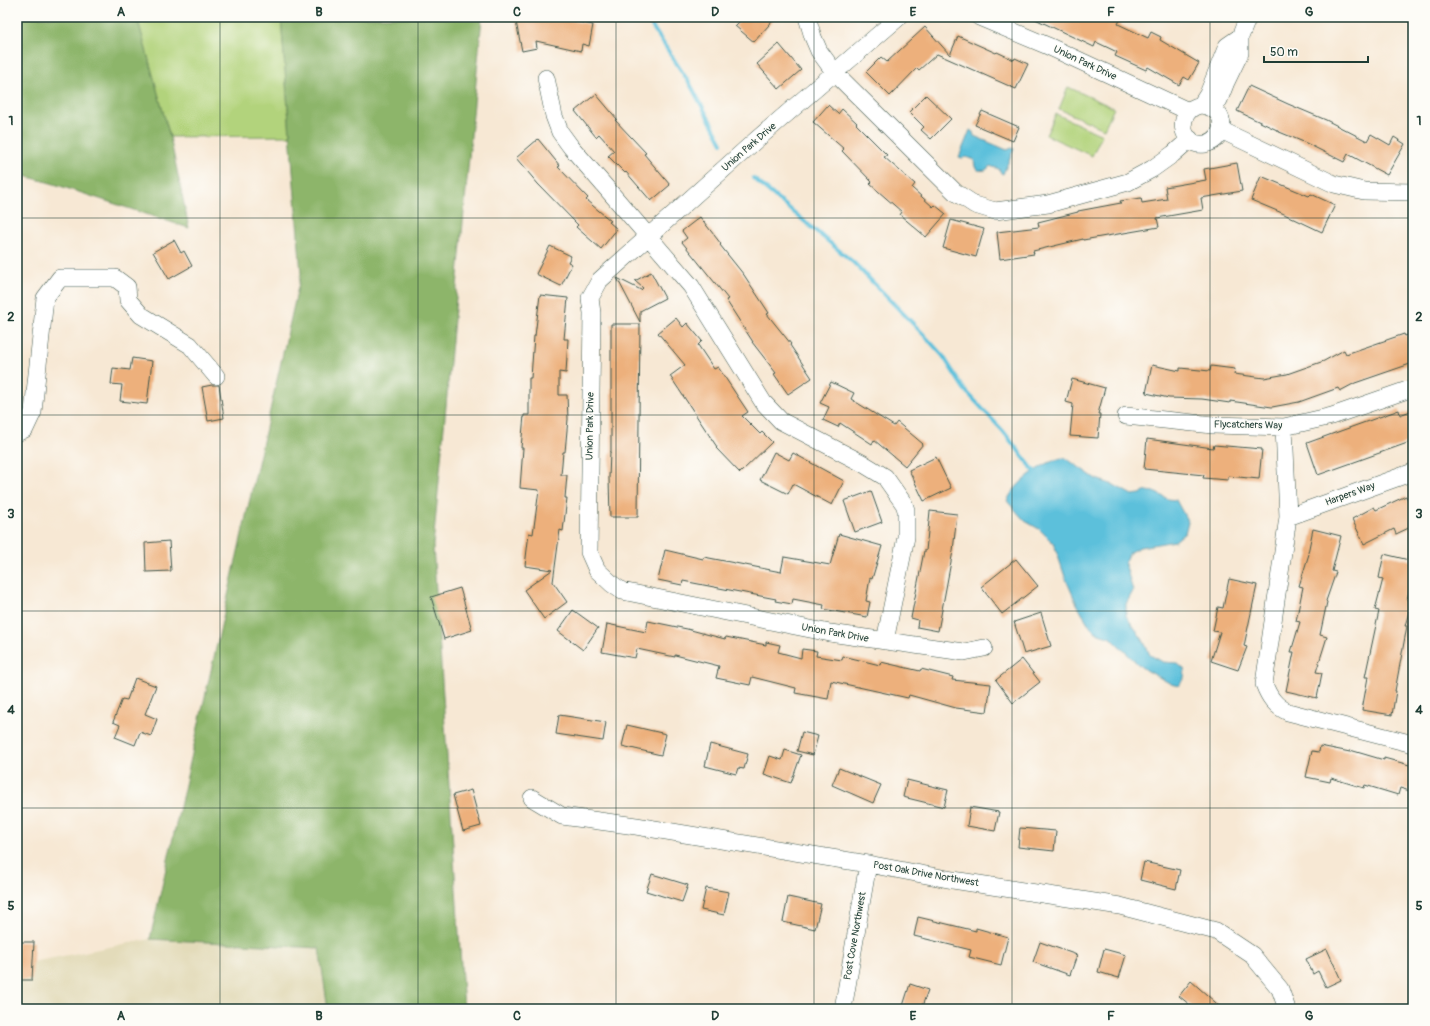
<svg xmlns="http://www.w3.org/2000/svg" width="1430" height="1026" font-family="Pangolin,sans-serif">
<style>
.built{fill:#e3dbba}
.green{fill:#b2d37b;stroke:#688858}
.forest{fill:#8db56b;stroke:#567950}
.water{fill:#5cc0db;stroke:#3e7e88}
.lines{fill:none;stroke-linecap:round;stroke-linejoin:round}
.stream{stroke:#5cc0db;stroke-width:4}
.building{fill:#edb07c}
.minor-casing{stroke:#3f574c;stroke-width:18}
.minor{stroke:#fff;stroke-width:17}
.grid{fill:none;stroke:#1f3d34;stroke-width:1;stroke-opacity:0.55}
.labels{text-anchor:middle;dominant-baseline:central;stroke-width:3;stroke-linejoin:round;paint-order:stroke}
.street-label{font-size:10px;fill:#1f3d34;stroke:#fdfcf7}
.neatline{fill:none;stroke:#1f3d34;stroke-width:1.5}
.grid-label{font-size:13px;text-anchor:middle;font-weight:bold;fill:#1f3d34}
</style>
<rect width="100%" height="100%" fill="#fdfcf7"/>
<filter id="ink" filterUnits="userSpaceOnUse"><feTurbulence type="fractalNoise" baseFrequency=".025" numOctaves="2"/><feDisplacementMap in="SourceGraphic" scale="8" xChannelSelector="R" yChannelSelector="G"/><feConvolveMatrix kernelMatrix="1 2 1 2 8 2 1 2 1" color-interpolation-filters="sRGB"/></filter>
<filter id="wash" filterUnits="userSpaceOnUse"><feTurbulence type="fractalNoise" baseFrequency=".012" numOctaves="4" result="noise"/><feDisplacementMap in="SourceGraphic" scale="16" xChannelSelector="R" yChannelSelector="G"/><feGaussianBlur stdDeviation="0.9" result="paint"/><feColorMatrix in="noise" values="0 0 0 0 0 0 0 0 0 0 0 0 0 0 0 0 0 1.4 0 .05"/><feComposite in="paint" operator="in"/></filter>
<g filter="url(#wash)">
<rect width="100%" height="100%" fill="#f7e8d4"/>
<path class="built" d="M150,939L319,948L328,1009H17V965Z"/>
<path class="green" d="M137,17H281L290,136L170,137Z
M1068,87L1114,108L1104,129L1059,109Z
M1056,114L1102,135L1092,156L1046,135Z"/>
<path class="forest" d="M17,17H137L170,137L189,228L51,183L17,174Z
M281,17H482L433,546L464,1009H328L319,948L150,939L301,274Z"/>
<path class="water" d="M970,130L973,132L974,136L1007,150L1012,148L1014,149L1003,174L1001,173L999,169L990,166C986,171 984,171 978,170L975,167L974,160L966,157L962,158L959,157Z
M1062,458L1067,459L1096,479L1114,485L1132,495L1140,494L1147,491L1154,492L1168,499L1176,500L1188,522L1185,533L1175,541L1140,547L1130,552L1125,563L1133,591L1126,604V616L1143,640L1150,655L1163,662L1177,663L1185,670L1184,678L1178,686L1171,684L1141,667L1111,638L1099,634L1091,628L1078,607L1065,577L1054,544L1039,529L1025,521L1007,501C1015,483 1043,462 1062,458Z"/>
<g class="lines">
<path class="stream" d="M646,17L690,84L722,143
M753,178L854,263L924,335L943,356L964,389L1003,431L1035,472"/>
</g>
<g id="blocks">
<path class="building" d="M515,17H555L593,25L589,46L582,44L581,51L536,41L537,48L522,51Z
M744,17H776L754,42L735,26Z
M1031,17H1113L1120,20L1118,24L1148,38L1151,32L1161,37L1160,40L1199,63L1189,80L1184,77L1179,85L1148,67L1146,70L1115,56L1117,52L1096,42L1094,47Z
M925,27L950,55L958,36L996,53L997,52L1014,60L1015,58L1028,64L1016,89L937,54L919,70L917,68L890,96L866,72L881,57L887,62Z
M779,44L801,70L779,89L757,64Z
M1249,86L1288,104L1326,120L1367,141L1371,134L1390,145L1394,137L1405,144L1387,175L1348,154L1344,162L1306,143L1277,131V130L1237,111Z
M596,94L617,119L615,120L646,153L644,154L670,185L651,201L626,172L625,173L608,156L614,151L599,134L596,137L575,111Z
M926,95L951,119L931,139L921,130L924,127L909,112Z
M828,105L838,114L842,109L857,123L856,124L887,155L884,157L915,184L912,188L933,207L935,205L946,214L926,237L900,215L902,212L870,184L872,182L842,151L844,149L813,122Z
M982,111L1019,127L1013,141L975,125Z
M538,139L560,166L558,167L588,198L586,200L611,221L609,222L617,229L601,249L576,227L578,225L538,184L516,158Z
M1237,163L1242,191L1201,198L1203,210L1157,218L1159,227L1083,240V239L1033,251L1034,254L1000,259L997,232L1039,227L1038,222L1078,212V211L1121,203L1120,201L1141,198L1142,203L1167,199L1165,187L1206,180L1204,169Z
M1261,176L1309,196L1311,194L1335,205L1322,232L1282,213L1251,200Z
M700,217L721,244L720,245L744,275L769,313L767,314L791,344L790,345L812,378L788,394L774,374L776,373L752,342H753L726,300L728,299L682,242L687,238L682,231Z
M951,220L984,229L976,257L943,248Z
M174,240L181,253L184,251L192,266L169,279L153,252Z
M550,246L571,256L568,262L572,264L561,286L536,274Z
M651,272L665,298L640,311V322L617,278L641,290L643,288L635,281Z
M540,295L568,298L564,339H568L566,373L559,372V395H567L568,419L565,452H563L561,475H567L565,498H567L563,531L560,530L553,582L567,602L544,619L524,590L552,570L525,566L529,533L533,534L539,490L520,488L523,448H521L524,415H529V378H531L534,336H535Z
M676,318L683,327L687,323L702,341L698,345L714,369L718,367L748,412L742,416L760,434L762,432L772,442L740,473L716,448L717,447L670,376L685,365L658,333Z
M611,324H640L638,517H610L609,478L610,452H611Z
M1413,333V363L1355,383L1340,391L1338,388L1299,402L1272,407L1230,401V403L1202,399L1169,398L1146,393L1152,365L1180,371V368L1210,371L1211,366L1235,369L1234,374L1264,378L1287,374L1324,361L1344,350L1346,354L1404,334L1405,336Z
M132,358L152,361L147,404L120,401L122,385L111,384L113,368L130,370Z
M1072,379L1105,388L1098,414H1100L1098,438L1070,436L1073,404L1066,402Z
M831,382L854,393L851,399L894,426L897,422L923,444L905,466L874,440L872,444L840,423L838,427L823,420L829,407L820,403Z
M212,385H219L224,418L208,421L202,387Z
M1399,410L1400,415L1413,410V441L1318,475L1307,443Z
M1147,439L1213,448L1214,445L1262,449L1259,479L1228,476V480L1203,478L1204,475L1144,469Z
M774,452L789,460L793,453L844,481L832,505L793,484L788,494L760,480Z
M936,457L951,488L924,501L909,470Z
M871,491L882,522L855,532L844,501Z
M1406,496L1413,511V526L1396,534L1394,529L1364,544L1352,519L1374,507L1376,510Z
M930,511L957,514L953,551L938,631L917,627L918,620L911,618L924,551H926Z
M1313,529L1341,536L1332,571L1336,572L1326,601L1327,602L1320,635L1327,637L1316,672L1322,673L1317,698L1286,691L1294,652H1291L1300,622L1296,621L1303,587L1299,586L1309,554L1308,553Z
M839,534L882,546L872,579L870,578L866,601L870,602L867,617L823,609L824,605L793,599L792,604L775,601L776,599L683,581L682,585L658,580L665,550L703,559L704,557L781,572L784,557L830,565Z
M169,541L171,571L146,572L145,543Z
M1384,554L1413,561V574L1407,600L1412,601L1405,626H1407L1395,691H1396L1392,715L1362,710L1368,677H1365L1379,611L1375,610L1383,579L1379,578Z
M1016,559L1038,586L1002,614L981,587Z
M1229,579L1257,585L1244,646L1247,647L1238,670L1211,661L1220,632L1213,631L1218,607L1223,608Z
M460,588L472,630L444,639L431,597Z
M573,610L598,628L583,650L558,631Z
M1041,613L1051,646L1024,654L1014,622Z
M648,621L687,629L725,639L726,637L766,645V642L780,645L778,652L801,658L802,649L817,651L816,656L842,660L843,656L880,665L881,662L920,671L921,669L953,677L952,680L991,684L987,712L956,708L909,695L908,698L831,681L828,699L795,693L796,688L752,677L750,685L716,678L719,666L675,655V657L637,649L635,658L602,652L607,624L646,632Z
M1022,659L1040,682L1013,703L996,680Z
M135,678L156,686L145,714L157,719L151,736L140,732L135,745L115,737L120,725L113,722L122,699L127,700Z
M559,715L606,722L603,741L556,734Z
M627,725L666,734L661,755L622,746Z
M802,732L818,736L813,755L797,751Z
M710,744L748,754L744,769L738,768L736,774L705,766Z
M1320,746L1350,752V750L1384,760V758L1413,766V792L1400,788L1398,795L1365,785L1364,788L1331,778L1330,782L1306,777L1312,751L1319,752Z
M785,750L801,755L791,783L764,774L770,756L782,760Z
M839,768L881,785L873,803L832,785Z
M907,780L948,790L944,807L903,797Z
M471,790L481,826L463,831L453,795Z
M970,807L999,812L995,831L967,826Z
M1020,828L1056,831L1054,851L1018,847Z
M1144,862L1180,870L1176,889L1140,880Z
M652,874L688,885L682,902L646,891Z
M706,888L729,892L724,915L701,910Z
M788,897L821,904L815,929L783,922Z
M918,917L976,931V928L1008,937L1001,965L969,957L971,950L914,936Z
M17,942H34L32,980H17Z
M1040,942L1077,955L1070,975L1033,962Z
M1104,949L1126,955L1119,978L1098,972Z
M1327,949L1341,980L1326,987L1318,971L1313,974L1306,959Z
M1191,981L1223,1009H1195L1179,996Z
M910,984L928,990L921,1009H902Z"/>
</g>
</g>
<g filter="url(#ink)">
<use href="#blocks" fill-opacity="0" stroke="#3f574c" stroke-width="1"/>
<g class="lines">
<g class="minor-casing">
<path id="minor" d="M807,17L813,37L819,51L835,73L955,192L975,205L995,211L1048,204L1128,182L1152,169L1173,154L1190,139
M899,17L755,141L600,280L590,298L592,313L589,552L597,570L612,584L622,591L830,633L964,652L984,648
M979,17L1048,46L1188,111
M546,78L554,116L560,132L571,147L691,286L763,402L781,421L862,463L885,477L904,504L906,510V537L885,641
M1219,100L1226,82L1240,53V37L1248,17
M1201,105C1218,107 1227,120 1218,136C1215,140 1210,143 1205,144C1180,148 1174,110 1201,105L1208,94L1227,46L1240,37
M1221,130L1334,184L1364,191L1413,192
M1126,416L1213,425L1284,427L1332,416L1413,388
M1284,427L1288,517L1264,684C1269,697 1275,706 1288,712L1413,744
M17,433L25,429L33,412L45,298L60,278H115L127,287L128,300L141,315L190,345L216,376
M1288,517L1413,472
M532,798L562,816L636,826L868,864L953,880L1120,906L1216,931L1252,955L1280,989L1287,1009
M843,1009L868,864"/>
</g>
<use href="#minor" class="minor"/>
</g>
</g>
<path class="grid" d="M220,17V1009M418,17V1009M616,17V1009M814,17V1009M1012,17V1009M1210,17V1009M17,218H1413M17,415H1413M17,611H1413M17,808H1413"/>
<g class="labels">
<g class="street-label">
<text transform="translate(1085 63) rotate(25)">Union Park Drive</text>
<text transform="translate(749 147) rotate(-41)">Union Park Drive</text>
<text transform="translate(1248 425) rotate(1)">Flycatchers Way</text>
<text transform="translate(590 426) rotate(-89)">Union Park Drive</text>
<text transform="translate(1350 494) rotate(-20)">Harpers Way</text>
<text transform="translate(835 633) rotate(10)">Union Park Drive</text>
<text transform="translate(926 874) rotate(10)">Post Oak Drive Northwest</text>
<text transform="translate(855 936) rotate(-80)">Post Cove Northwest</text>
</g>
</g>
<rect width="1430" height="1026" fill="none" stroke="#fdfcf7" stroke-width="44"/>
<path d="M1264 56v6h104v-6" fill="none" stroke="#1f3d34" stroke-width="2"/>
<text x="1270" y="56" font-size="12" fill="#1f3d34" stroke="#fdfcf7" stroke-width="3" paint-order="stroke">50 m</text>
<rect x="22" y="22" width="1386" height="982" class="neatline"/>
<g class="grid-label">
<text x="121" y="16">A</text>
<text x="319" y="16">B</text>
<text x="517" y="16">C</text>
<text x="715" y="16">D</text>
<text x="913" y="16">E</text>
<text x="1111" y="16">F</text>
<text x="1309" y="16">G</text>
<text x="11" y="125">1</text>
<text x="1419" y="125">1</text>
<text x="11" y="321">2</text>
<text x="1419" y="321">2</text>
<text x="11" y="518">3</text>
<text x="1419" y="518">3</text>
<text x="11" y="714">4</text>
<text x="1419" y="714">4</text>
<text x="11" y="910">5</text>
<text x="1419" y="910">5</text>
<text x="121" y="1020">A</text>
<text x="319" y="1020">B</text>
<text x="517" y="1020">C</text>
<text x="715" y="1020">D</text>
<text x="913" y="1020">E</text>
<text x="1111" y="1020">F</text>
<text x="1309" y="1020">G</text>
</g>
</svg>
